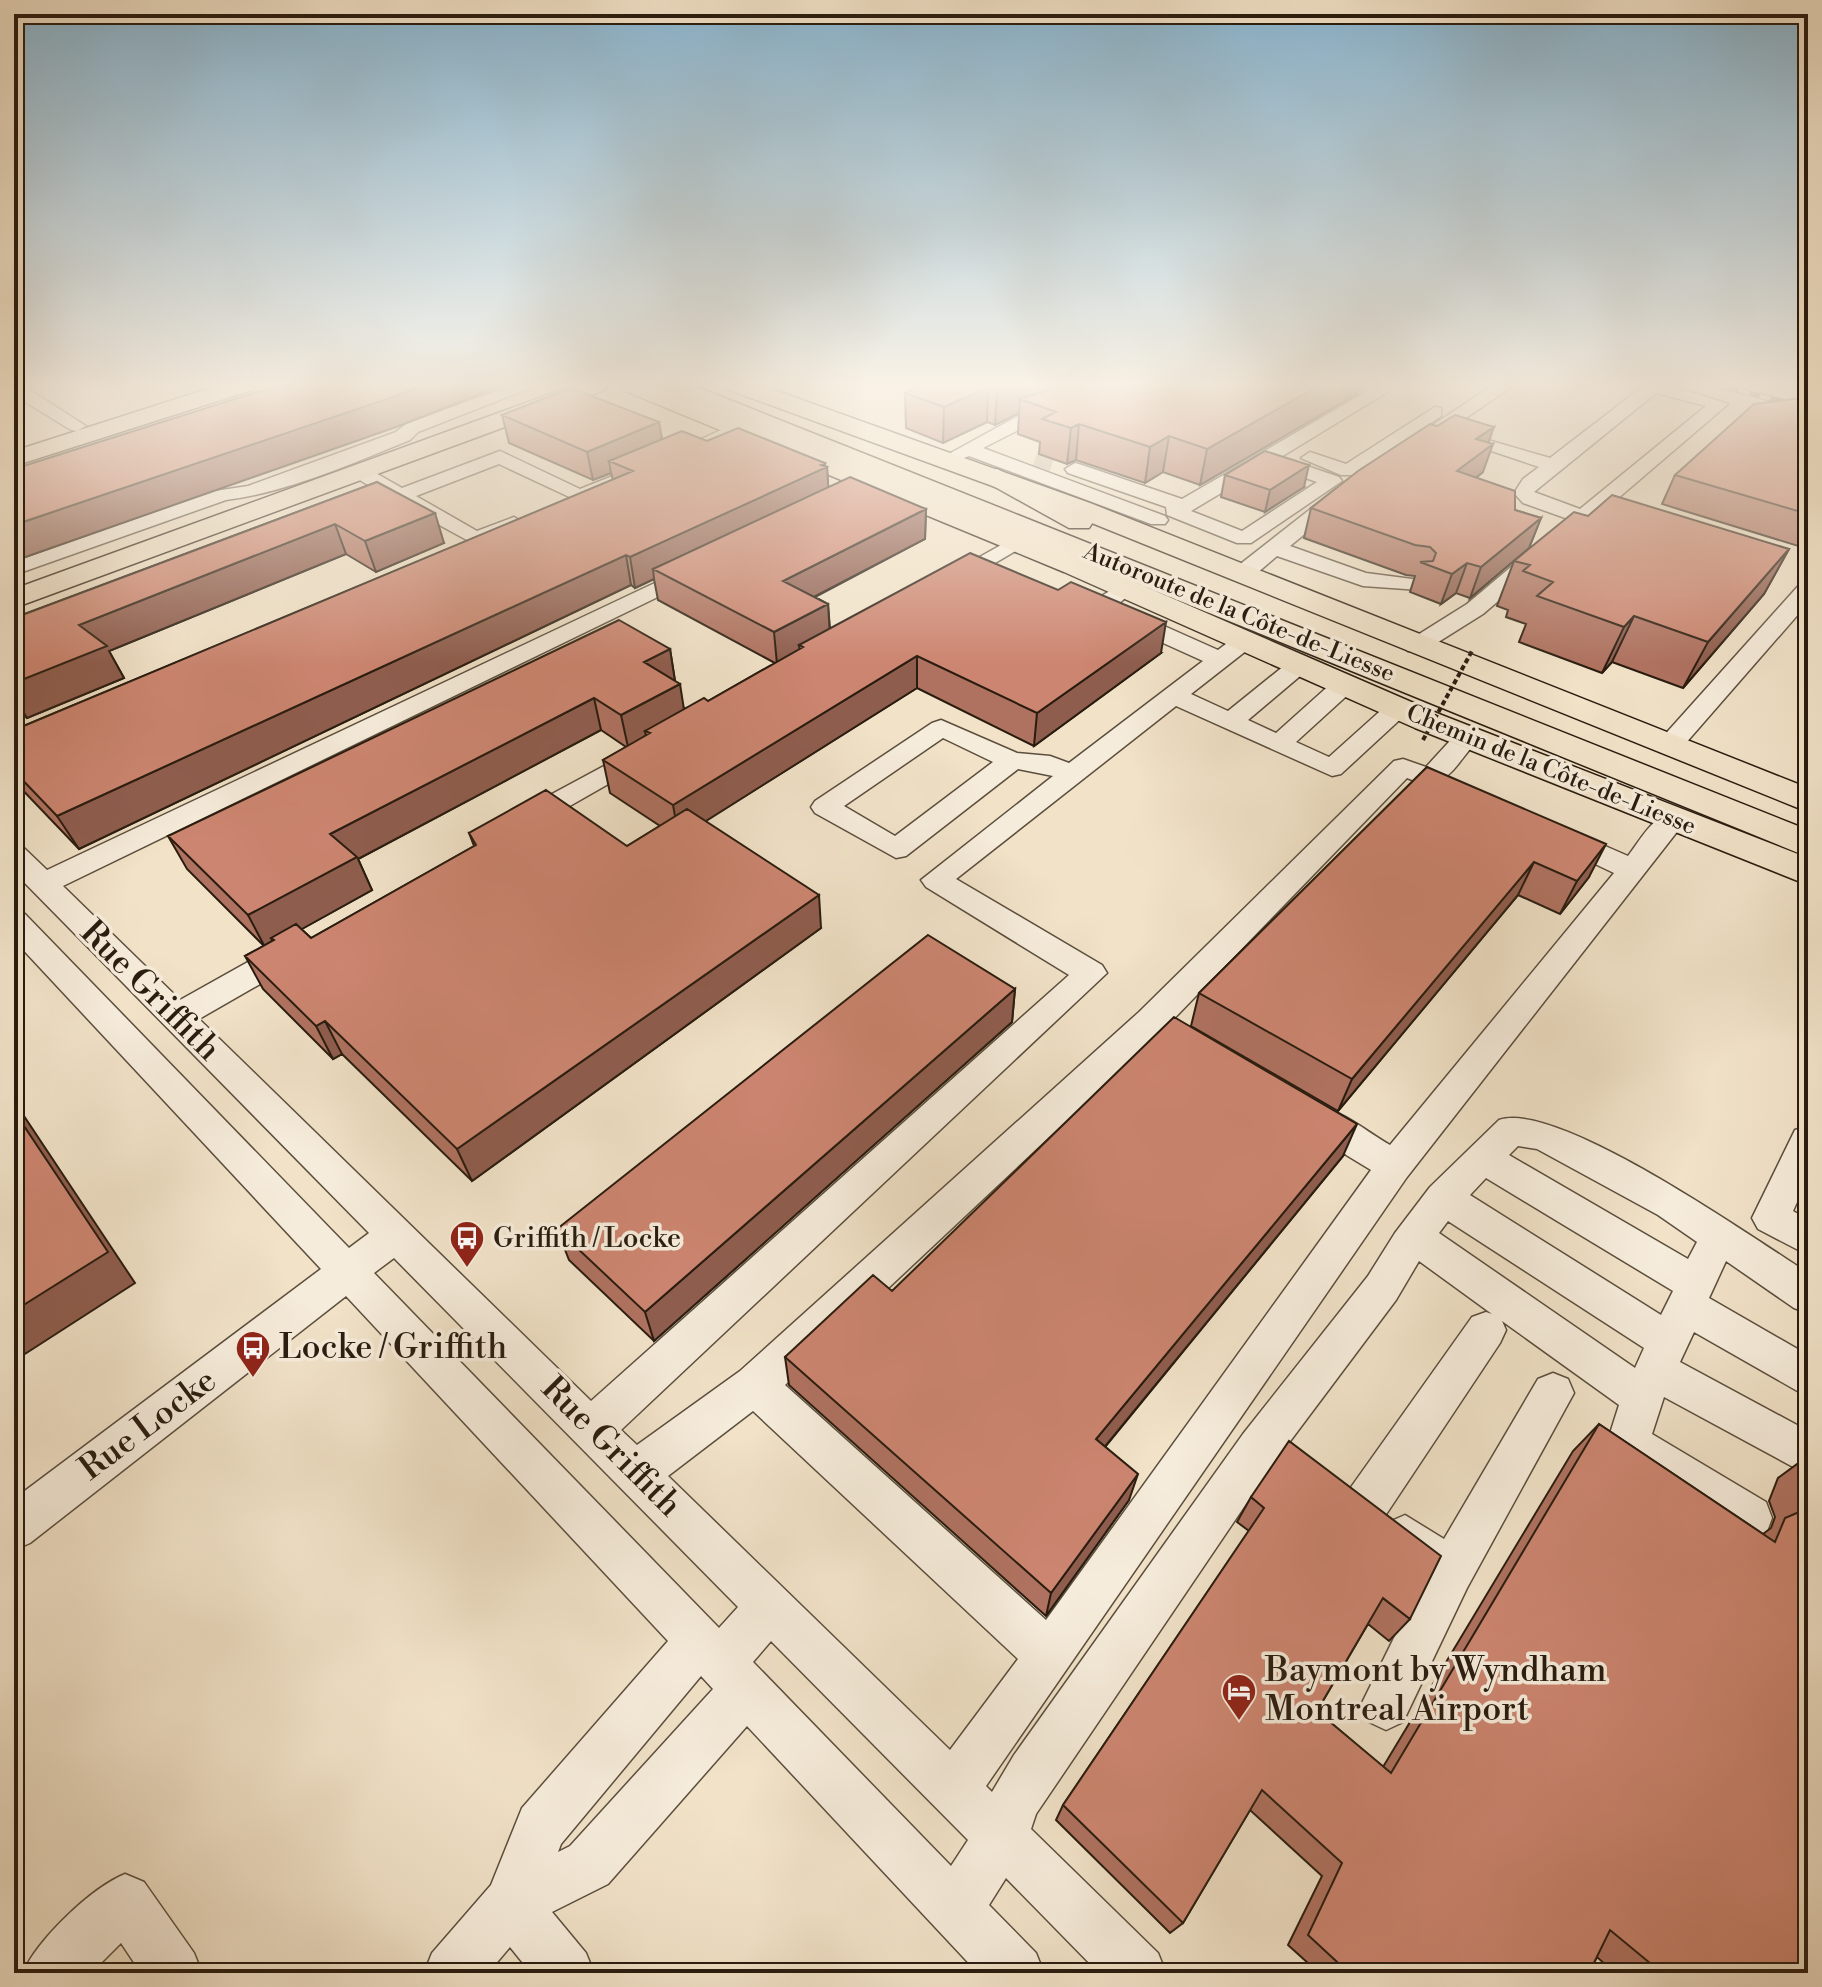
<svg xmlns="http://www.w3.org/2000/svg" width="1822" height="1987" font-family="'Libre Bodoni',serif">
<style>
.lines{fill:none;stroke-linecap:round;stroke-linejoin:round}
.minor-tunnel{stroke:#c9baa3;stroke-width:19;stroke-dasharray:19 10;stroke-linecap:butt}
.minor-casing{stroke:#5b4e3d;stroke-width:3}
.major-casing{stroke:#291c0f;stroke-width:3}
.highway-casing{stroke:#291c0f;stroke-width:3}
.minor{fill:#f6ecdb;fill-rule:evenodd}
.major{fill:#f1e2c8;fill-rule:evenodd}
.highway{fill:#f1e2c8;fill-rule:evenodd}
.rail-casing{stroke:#291c0f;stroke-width:6}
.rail{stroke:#f6ecdb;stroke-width:4;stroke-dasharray:11;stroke-linecap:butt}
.path-bridge{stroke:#291c0f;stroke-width:4;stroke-dasharray:5 3;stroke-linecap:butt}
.wall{fill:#af7260;stroke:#291c0f;stroke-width:2;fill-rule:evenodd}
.shaded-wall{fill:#8f5d4e;stroke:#291c0f;stroke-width:2}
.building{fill:#cc8570;stroke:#291c0f;stroke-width:2}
.labels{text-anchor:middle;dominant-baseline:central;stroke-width:7;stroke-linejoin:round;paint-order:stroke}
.far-street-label{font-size:24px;fill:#291c0f;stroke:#f6ecdb}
.poi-label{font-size:28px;fill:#291c0f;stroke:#f6ecdb;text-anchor:start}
.near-street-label{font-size:34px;fill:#291c0f;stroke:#f6ecdb}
.near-poi-label{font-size:34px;fill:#291c0f;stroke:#f6ecdb;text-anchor:start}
</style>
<rect width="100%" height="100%" fill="#f1e2c8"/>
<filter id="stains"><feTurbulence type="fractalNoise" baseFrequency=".0025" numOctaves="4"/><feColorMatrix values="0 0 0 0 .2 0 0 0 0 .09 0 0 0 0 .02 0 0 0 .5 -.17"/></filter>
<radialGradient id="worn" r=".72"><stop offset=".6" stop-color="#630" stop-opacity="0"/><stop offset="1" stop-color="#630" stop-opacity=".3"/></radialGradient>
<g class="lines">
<path class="minor-tunnel" d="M1036,456L1053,462"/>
<g class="minor-casing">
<path id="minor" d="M14,385H22L86,426L77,431L71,430L14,395Z
M513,385H538L418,432L410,440C350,464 289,492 226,500L14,575V562L215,491L248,486L396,432L406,424Z
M1103,385H1126L1075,412L1030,424L983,448L1165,516L1168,520L1165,524H1151L969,456L956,461L947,455L1018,416L1063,404Z
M1353,385H1380L1389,391L1281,457L1339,477L1342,481L1251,543H1237L1167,515L1166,507L1068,473L1065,469L1075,463L1082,465L1182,499L1366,392ZM1268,465L1317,482L1242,531L1191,511Z
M1493,385H1514L1450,429L1550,458L1641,388L1639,385H1669L1728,404L1483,614L1424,651H1408L1404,646L1408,641L1467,604L1568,519L1523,503L1514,493L1523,479L1539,467L1441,434L1424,443L1415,437ZM1656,393L1706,406L1580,509L1534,492Z
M1435,407L1441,408V416L1355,475H1341L1301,458L1310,452L1346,464Z
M736,423L745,428L742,432L676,462L669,464L660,458Z
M500,451L580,489L615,475L625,481L580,502L499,464L416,496L477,531L514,517L524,523L476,545L399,503L360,517L350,511L385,495L353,476L350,472L353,468H367L402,488Z
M1343,487L1353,493L1350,497L1290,546L1366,573L1420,580L1423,585L1420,590L1363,586L1277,556L1250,579H1234L1231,574L1234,569L1336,489Z
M1017,536L1027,542L1024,546L956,586H940L937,581Z
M695,564L703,565L706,570L703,575L63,886L180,1000L280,944L291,941L302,944L306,952L302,960L199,1019L591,1401L1069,975L926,887L921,880L1053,776L1018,769L906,856L896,858L815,813L811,807L815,801L932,723L941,720L1017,753L1050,756L1069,763L1203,661L1099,614L1093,601L1125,582L1136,589L1117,605L1218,650L1235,637H1251L1255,642L1251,647L1191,694L1228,711L1290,661H1306L1310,666L1306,671L1248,720L1276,733L1334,681H1352L1355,686L1352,691L1296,742L1329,757L1388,704H1406L1410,709L1406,714L1341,774L1332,776L1176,706L956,879L1102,965L1107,973L621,1430L637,1445L740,1371L1139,1012L1394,761L1403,759L1426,767L1458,732H1476L1480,737L1476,742C1452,769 1445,794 1407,778L1163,1030L785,1385L1046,1620L1371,1170L1300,1127L1294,1117L1300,1107C1328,1098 1365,1131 1390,1145L1614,873L1553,844L1549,838L1553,832H1573L1628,856C1642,838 1658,806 1683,813L1687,819L1407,1177L986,1786L992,1792L1014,1755L1243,1434L1368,1276L1395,1233L1430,1187L1499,1120C1558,1100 1753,1238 1808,1273V1313L1794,1308L1726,1261L1709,1298L1808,1355V1397L1694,1332L1680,1362L1808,1431V1475L1664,1397L1652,1434L1766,1502L1772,1518L1766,1534L1750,1540L1734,1534L1613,1458L1607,1443L1619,1405L1502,1321L1506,1330L1500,1343L1381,1522L1365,1528L1349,1522L1343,1506L1349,1490L1472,1317L1486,1312L1492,1314L1419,1261L1396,1300L1273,1464L1036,1814L1031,1829L1158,1953L1166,1973H1099L1006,1878L989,1905L1036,1953L1044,1973H978L747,1726L608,1884L552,1912L586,1953L594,1973H531L510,1947L488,1973H424L432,1953L491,1885L522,1808L668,1641L346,1296L30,1543L14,1550V1499L321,1269L14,940V911L25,914L349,1248L369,1233L14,872V846L24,848L47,870ZM943,738L993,762L895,836L844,806ZM1518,1146L1537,1149L1658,1215L1697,1242L1688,1259L1509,1155ZM1486,1178L1673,1291L1661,1315L1470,1195ZM1448,1221L1644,1348L1635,1368L1439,1233ZM394,1258L738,1607L719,1628L374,1273ZM753,1411L1018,1659L950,1750L668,1476ZM771,1641L968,1840L951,1866L753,1662ZM701,1676L713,1689L570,1846L558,1852L561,1844Z
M1808,582V603L1678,752H1660L1656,746L1660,740L1800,584Z
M643,745L652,747L656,753L652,759L533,827H513L509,821L513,815Z
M1808,1126V1178L1793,1211L1808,1220V1255L1758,1229L1752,1218L1795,1130Z
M1553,1373L1568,1379L1574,1393L1467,1588L1403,1722L1386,1730L1369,1722L1361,1705L1423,1579L1389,1554L1382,1538L1389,1522L1405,1515L1444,1539L1538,1379Z
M125,1874L144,1882L194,1953L202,1973H141L121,1943L91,1973H23C37,1940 91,1888 125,1874Z"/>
</g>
<g class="major-casing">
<path id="major" d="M220,385H255L252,390L14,466V451Z
M575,385H608L605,390L14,608V589Z
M620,385H652L1084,560L1439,714L1808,858V885L1415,728L1064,572L623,390Z
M726,385H760L1090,503L1808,788V812L1072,515L729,390Z"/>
</g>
<g class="highway-casing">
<path id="highway" d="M659,385H692L1808,830V857L662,390Z
M997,469L1089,516L1093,522L1089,528H1069L988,483L984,477L988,471Z"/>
</g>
<use href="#minor" class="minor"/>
<use href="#major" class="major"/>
<use href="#highway" class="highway"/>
<g class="rail-casing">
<path id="rail" d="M1717,385L1808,408"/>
</g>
<use href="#rail" class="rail"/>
<path class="path-bridge" d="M1423,740L1472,651"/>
</g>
<path class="wall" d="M922,385H1359L1357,394L1200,485L1163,472L1145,483L1076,460L1067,464L1039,454L1040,442L1018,434L1019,413L995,425L987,422L943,443L906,428L905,393Z
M1808,397V549L1662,504L1675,475Z
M502,415L662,439L707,441L825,463V466L827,467L828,487L926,509L925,539L815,597L828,604L830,629L1161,653L1034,746L917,688L705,821L821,928L472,1181L342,1054L333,1059L263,989L245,956L264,946L187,869L168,836L670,649L675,681L684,709L708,701L775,663L658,600L654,579L635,588L631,585L79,849L14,781V730L613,480L611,473L593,480L509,443ZM601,730L626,747L603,760L610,793L660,826L627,846L469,833L474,846L311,938L301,929L372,890L358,859Z
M1483,472L1476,478L1515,510L1541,518L1529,548L1470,598L1456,593L1441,604L1410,592L1415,576L1406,575L1304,538L1311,508Z
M1225,475L1304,487L1265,512L1221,497Z
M377,482L444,543L376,572L346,554L109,651L124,678L27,718L14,706V618Z
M1588,516L1789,549L1764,594L1683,688L1612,662L1602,673L1519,642L1526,624L1506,617L1508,610L1497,606L1514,561Z
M1427,767L1589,877L1560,914L1518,895L1338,1111L1191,1026L1199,993Z
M1015,989L1012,1022L654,1341L569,1260L557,1229Z
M1343,1156L1105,1447L1129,1500L1046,1616L789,1385L785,1357L892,1291Z
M1599,1424L1763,1534L1771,1528L1775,1517L1769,1501L1778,1478L1808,1456V1973H1615L1597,1957L1589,1973H1319L1288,1945L1322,1876L1250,1810L1183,1923L1170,1933L1056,1820L1063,1805L1249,1531L1237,1522L1251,1497L1410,1619L1389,1641L1368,1624L1317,1711L1383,1767L1573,1451Z"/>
<path class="shaded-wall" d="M425,385H503L399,426L14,561V525Z
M1006,385H1095L1020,399L1019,413L995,425L997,390Z
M1320,385H1359L1357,394L1200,485L1207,449Z
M988,387L987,422L943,443L944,407Z
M659,422L664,450L609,461L611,473L593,480L587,452Z
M1079,424L1076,460L1067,464L1071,428Z
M1494,427L1486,449L1493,444L1483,472L1447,500L1457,471L1476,439Z
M1169,436L1163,472L1145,483L1150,447Z
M825,463V468L827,467L829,496L653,569L654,579L635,588L630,557Z
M1309,465L1304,487L1265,512L1270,490Z
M926,509L925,539L785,612L783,581Z
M435,513L444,543L376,572L365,541Z
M1541,518L1529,548L1470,598L1481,567Z
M335,524L346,554L109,651L124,678L27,718L14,697V683L79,625Z
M1789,549L1764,594L1683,688L1708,642Z
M626,555L631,585L79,849L57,816Z
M1467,563L1456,593L1441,604L1452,574Z
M828,604L830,635L799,645L800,652L777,664L774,632Z
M1634,616L1612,662L1602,673L1624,627Z
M1166,622L1161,653L1034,746L1037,713Z
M670,649L675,681L644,662Z
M917,656V688L679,838L673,805Z
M680,684L685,716L645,731L646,737L628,747L621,715Z
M594,698L601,730L358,859L372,890L275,944L271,938L274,944L266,949L248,915L330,834Z
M1606,844L1589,877L1560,914L1577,881Z
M1534,862L1518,895L1338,1111L1352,1079Z
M819,895L821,928L472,1181L457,1149Z
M1015,989L1012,1022L654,1341L645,1312Z
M325,1021L342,1054L333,1059L316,1026Z
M14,1101L135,1283L14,1361Z
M1357,1124L1343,1156L1089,1466L1096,1439Z
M1138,1474L1129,1500L1046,1616L1051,1593Z"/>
<path class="building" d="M279,385H425L390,398L14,525V469Z
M922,385H1006L997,390L988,387L944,407L905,393Z
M1063,385H1320L1207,449L1169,436L1150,447L1079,424L1071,428L1042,419L1056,412L1020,399Z
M571,388L659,422L587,452L502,415Z
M1808,397V514L1675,475L1754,404Z
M1455,415L1494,427L1476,439L1493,444L1457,471L1515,491V510L1541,518L1481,567L1467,563L1452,574L1420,562L1433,561L1436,553L1430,547L1415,545L1311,508L1358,471L1430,424L1437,426Z
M738,428L825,463L821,465L827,467L630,557L626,555L57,816L14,771V730L633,471L609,461L682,431L707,441Z
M1265,451L1309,465L1270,490L1225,475Z
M850,477L926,509L783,581L828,604L774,632L653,569Z
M377,482L435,513L365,541L335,524L79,625L107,646L14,683V618Z
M1612,495L1789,549L1708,642L1634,616L1624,627L1537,596L1553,582L1523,571L1530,565L1514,561L1574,512L1588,516Z
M970,553L1058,590L1071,582L1166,622L1037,713L917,656L673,805L603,760L650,733L645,731L704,698L708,701L803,647L799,645Z
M619,620L670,649L644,662L680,684L621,715L594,698L330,834L357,857L248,915L168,836Z
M1427,767L1606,844L1577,881L1534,862L1352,1079L1199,993Z
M546,790L627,846L687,809L819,895L457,1149L325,1021L316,1026L245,956L274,940L271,938L296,924L311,938L476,845L469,833Z
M928,935L1015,989L645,1312L557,1229Z
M1174,1017L1357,1124L1096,1439L1138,1474L1051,1593L785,1357L873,1275L892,1291Z
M14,1111L108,1252L14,1311Z
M1599,1424L1775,1542L1785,1518L1804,1510L1808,1499V1973H1662L1610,1930L1589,1973H1349L1308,1935L1342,1863L1262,1790L1183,1923L1063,1805L1264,1508L1251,1497L1289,1441L1441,1556L1410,1619L1383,1598L1317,1711L1391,1773Z
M1808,1464V1486L1803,1475Z"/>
<linearGradient id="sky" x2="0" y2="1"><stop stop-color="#89b8d5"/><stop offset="0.58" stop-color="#f9f2e6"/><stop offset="1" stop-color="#f9f2e6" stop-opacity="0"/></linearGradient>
<rect width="1822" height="664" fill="url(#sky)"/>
<defs>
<g id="bus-pin" transform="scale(1.8)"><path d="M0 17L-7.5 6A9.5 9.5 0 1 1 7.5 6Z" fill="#8f2418" stroke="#f6ecdb"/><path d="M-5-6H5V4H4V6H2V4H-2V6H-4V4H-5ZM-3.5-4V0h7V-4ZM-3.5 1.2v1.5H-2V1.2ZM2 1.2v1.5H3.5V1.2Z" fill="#fff"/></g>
<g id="hotel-pin" transform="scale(1.8)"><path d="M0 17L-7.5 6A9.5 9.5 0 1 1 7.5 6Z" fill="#8f2418" stroke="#f6ecdb"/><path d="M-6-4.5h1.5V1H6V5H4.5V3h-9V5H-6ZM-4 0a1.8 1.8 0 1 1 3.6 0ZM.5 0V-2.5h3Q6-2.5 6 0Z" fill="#fff"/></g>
</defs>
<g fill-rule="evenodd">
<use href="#bus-pin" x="467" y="1238"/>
<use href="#bus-pin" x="253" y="1348"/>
<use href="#hotel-pin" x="1239" y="1691"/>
</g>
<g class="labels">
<g class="far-street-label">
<text transform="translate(1239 613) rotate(22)">Autoroute de la Côte-de-Liesse</text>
<text transform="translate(1551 770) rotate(22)">Chemin de la Côte-de-Liesse</text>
</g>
<g class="poi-label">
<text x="493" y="1238">Griffith / Locke</text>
</g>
<g class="near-street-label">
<text transform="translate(150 991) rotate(45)">Rue Griffith</text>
<text transform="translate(148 1425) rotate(-37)">Rue Locke</text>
<text transform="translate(611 1447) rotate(45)">Rue Griffith</text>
</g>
<g class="near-poi-label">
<text x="279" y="1348">Locke / Griffith</text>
<text x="1265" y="1671">Baymont by Wyndham<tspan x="1265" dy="39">Montreal Airport</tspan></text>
</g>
</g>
<rect width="1822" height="1987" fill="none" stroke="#f1e2c8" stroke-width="48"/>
<rect x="16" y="16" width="1790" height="1955" fill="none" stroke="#291c0f" stroke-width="4"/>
<rect x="24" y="24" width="1774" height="1939" fill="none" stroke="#291c0f" stroke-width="2"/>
<rect width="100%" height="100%" filter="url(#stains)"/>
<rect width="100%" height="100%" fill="url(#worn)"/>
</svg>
